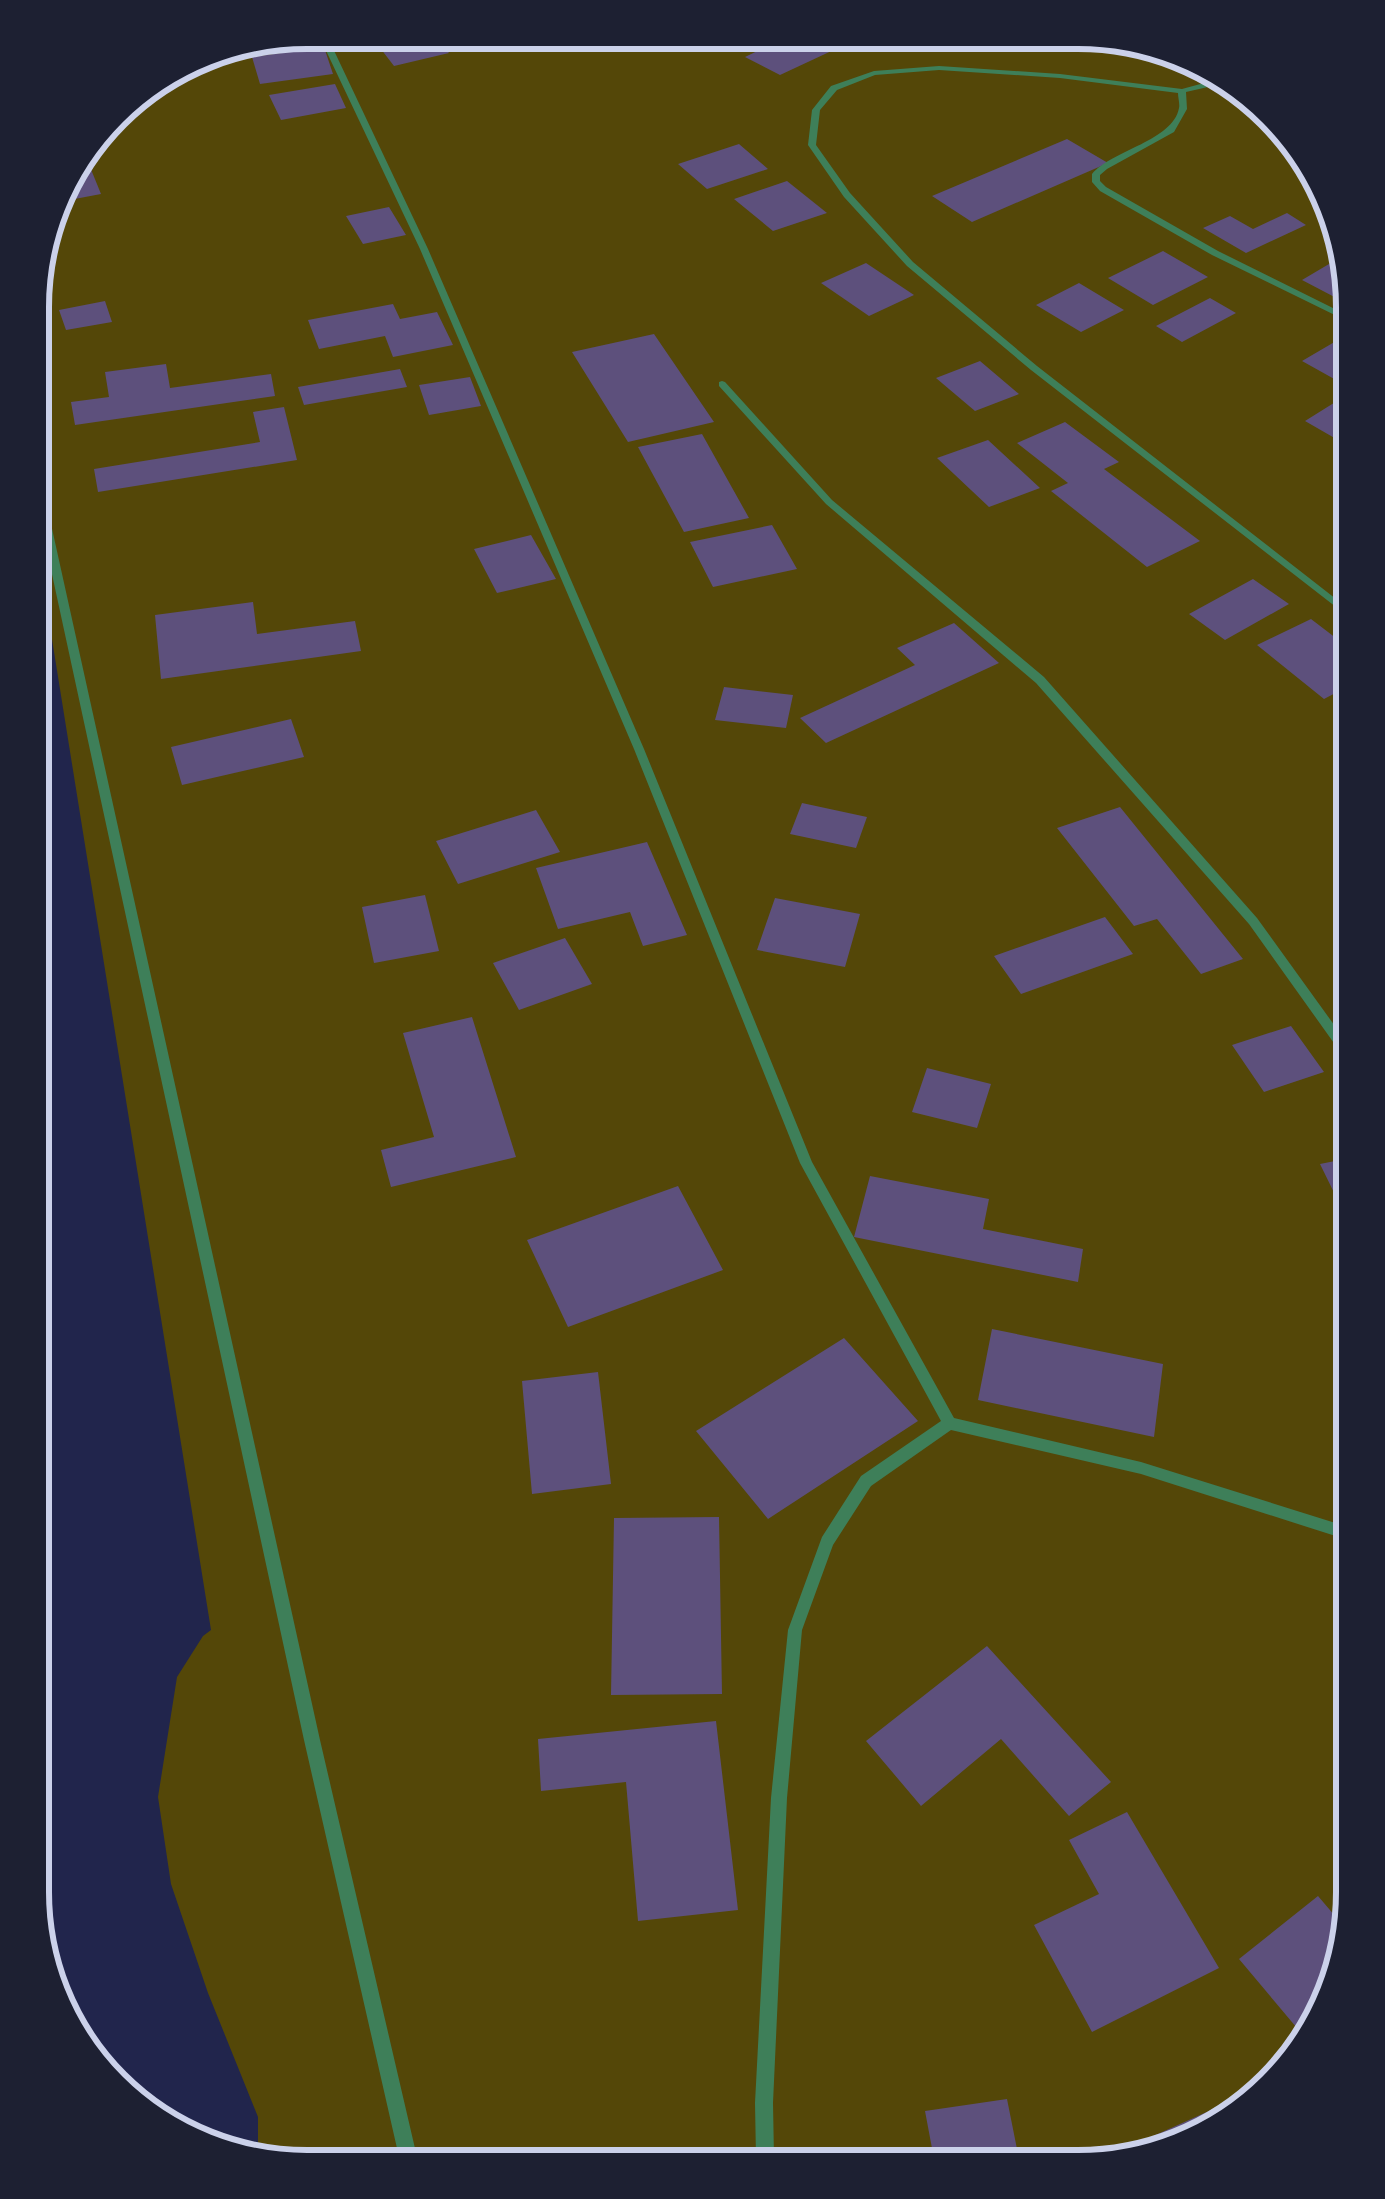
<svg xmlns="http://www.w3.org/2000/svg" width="1385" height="2199" font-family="Manrope,sans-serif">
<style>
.green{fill:#544708}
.building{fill:#5d507c}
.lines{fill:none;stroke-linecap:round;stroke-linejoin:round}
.minor{fill:#3e7f59;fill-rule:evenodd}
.rim{fill:none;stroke:#cbd1ea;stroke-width:6}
</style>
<rect width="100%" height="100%" fill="#21254c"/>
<path class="green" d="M306,40L1114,42L1180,60L1241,95L1290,144L1325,204L1345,306L1344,1910L1325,1994L1290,2055L1241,2104L1181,2139L1079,2159L272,2157L258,2153V2117L208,1993L171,1884L158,1797L177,1677L203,1636L211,1630L42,577V272L68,188L130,106L205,60Z"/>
<path class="building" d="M374,40H438L449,53L394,66Z
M778,41H828L840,47L780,75L745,57Z
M324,47L333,74L260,84L252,57Z
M335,84L346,108L281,120L269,95Z
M1067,139L1108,163L972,222L932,196Z
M739,144L768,169L707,189L678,164Z
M88,162L101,194L64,201L68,188Z
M787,181L827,213L773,231L734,199Z
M389,207L406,235L363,244L346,216Z
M1287,213L1306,225L1246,253L1203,228L1230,216L1253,229Z
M1163,251L1208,277L1153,305L1108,278Z
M866,263L914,295L869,316L821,283Z
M1329,264L1337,268L1344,302L1302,280Z
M1079,283L1124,310L1081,332L1036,305Z
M1210,298L1236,313L1182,342L1156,326Z
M105,301L112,322L66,330L59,310Z
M393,304L400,319L437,312L453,345L393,357L385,336L319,349L308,320Z
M654,334L714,422L628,442L572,352Z
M1343,337L1345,338V385L1302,361Z
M980,361L1019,394L975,411L936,378Z
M166,364L170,388L271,374L275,396L75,425L71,402L109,397L105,372Z
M400,369L407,387L304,405L298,387Z
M470,377L481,406L429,415L419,385Z
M1345,396V436L1338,440L1305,421Z
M284,407L297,460L98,492L94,469L260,442L253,412Z
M1065,422L1119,462L1104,469L1200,541L1147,567L1051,491L1068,483L1017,443Z
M702,434L749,518L684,532L638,447Z
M988,440L1040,488L989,507L937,458Z
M772,525L797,569L713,587L690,542Z
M531,535L556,579L497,593L474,549Z
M1253,579L1289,604L1225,640L1189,614Z
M253,602L257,634L355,621L361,651L161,679L155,615Z
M1311,619L1345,645V688L1324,699L1257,645Z
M954,623L999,663L826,743L800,718L915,665L897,648Z
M724,687L793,695L786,728L715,720Z
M291,719L304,757L182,785L171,747Z
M802,803L867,817L856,848L790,834Z
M1120,807L1243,959L1201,974L1157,919L1134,926L1057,828Z
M536,810L560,852L458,884L436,841Z
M647,842L687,935L643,946L630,912L558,929L536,868Z
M425,895L439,951L374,963L362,907Z
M775,898L860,914L845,967L757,950Z
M1105,917L1133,954L1021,994L994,956Z
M565,938L592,984L519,1010L493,963Z
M472,1017L516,1157L391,1187L381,1150L434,1137L403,1033Z
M1291,1026L1324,1072L1264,1092L1232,1045Z
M927,1068L991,1084L977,1128L912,1112Z
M1345,1159V1215L1320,1164Z
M870,1176L989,1199L983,1229L1083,1249L1078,1282L854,1237Z
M678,1186L723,1270L568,1327L527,1240Z
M992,1329L1163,1364L1154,1437L978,1400Z
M844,1338L918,1421L768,1519L696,1431Z
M598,1372L611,1484L532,1494L522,1381Z
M719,1517L722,1694L611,1695L614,1518Z
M987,1646L1111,1782L1069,1816L1001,1739L921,1806L866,1741Z
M716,1721L738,1910L638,1921L626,1782L541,1791L538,1739Z
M1127,1812L1219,1968L1092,2032L1034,1925L1099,1894L1069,1840Z
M1344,1878V1897L1337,1893Z
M1318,1896L1341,1923L1325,1994L1302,2034L1239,1959Z
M1240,2097L1241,2104L1181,2139L1120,2151Z
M1007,2099L1019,2159H934L925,2111Z"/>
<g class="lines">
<path class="minor" d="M321,40H329L428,249L644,749L812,1162L954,1418L1141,1462L1345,1526V1539L1141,1474L951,1430L871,1486L833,1545L802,1630L787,1798L773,2103L774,2158H756L755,2103L771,1798L788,1630L822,1537L861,1476L941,1421L800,1163L634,749L420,249Z
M939,66L1060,74L1182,89L1215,80L1221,84L1186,92L1187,109L1174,132L1107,169L1100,175V181L1106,187L1218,251L1345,314V320L1212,255L1100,191L1092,182V174C1112,150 1173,141 1179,108C1180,104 1178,98 1178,93L1060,78L939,70L875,75L837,90L820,110L816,145L850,193L913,262L1037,366L1345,606V614L1031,370L907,266L844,197L808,145L812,110L831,86L874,71Z
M722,381L725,382L832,500L1044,677L1257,918L1345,1040V1055L1341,1053L1249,924L1036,683L826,504L719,386V382Z
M42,503L47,506L320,1740L417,2157H399L304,1740L42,528Z"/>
</g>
<path d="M0 0H1385V2199H0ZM307 49H1078A258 258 0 0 1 1336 307V1892A258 258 0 0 1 1078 2150H307A258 258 0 0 1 49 1892V307A258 258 0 0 1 307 49Z" fill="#1d2032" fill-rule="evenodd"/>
<path class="rim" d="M307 49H1078A258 258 0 0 1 1336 307V1892A258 258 0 0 1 1078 2150H307A258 258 0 0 1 49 1892V307A258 258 0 0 1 307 49Z"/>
</svg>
